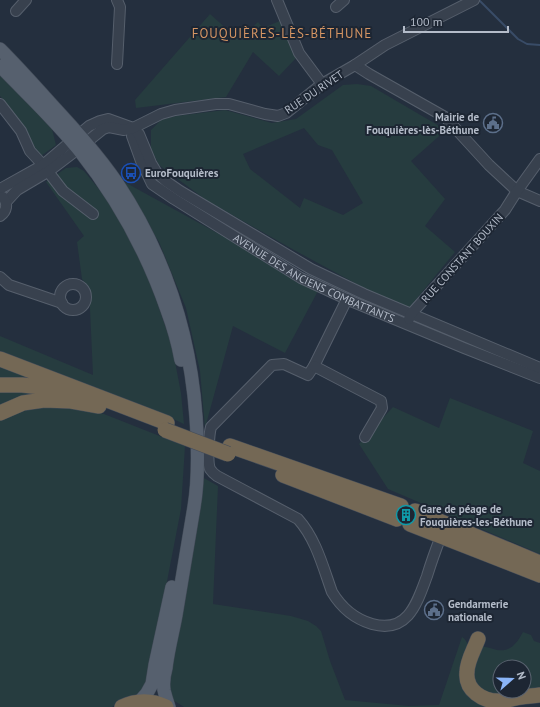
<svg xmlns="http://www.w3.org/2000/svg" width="540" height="707" font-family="'PT Sans',sans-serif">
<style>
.green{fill:#263c3f;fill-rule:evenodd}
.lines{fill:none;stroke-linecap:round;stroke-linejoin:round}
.stream{stroke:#394c67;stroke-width:2}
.minor-casing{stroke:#565f6c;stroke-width:12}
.major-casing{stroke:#414a57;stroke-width:14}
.highway-casing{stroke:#434c59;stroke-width:16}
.minor{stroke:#38414e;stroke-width:10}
.major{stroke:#56606e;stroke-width:13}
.highway{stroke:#746855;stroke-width:15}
.highway-bridge-casing{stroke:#434c59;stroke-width:16;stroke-linecap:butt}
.highway-bridge{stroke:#746855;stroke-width:15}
.labels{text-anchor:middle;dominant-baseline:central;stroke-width:4;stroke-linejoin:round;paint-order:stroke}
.street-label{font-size:11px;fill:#b4bcc9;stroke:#1d2633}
.poi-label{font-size:11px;font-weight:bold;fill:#b4bcc9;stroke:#1d2633;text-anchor:start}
.quarter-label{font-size:13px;letter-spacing:1px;fill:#d59563;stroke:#1d2633}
</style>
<rect width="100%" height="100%" fill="#242f3e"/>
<path class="green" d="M210,14L239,40L258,22L263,28L282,20L297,57L279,76L253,52L226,97L136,108L135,100Z
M0,74L52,129L56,145L41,156L33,149L20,120L0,96Z
M357,84L371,86L446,130L411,161L445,199L425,226L455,252L409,308L375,294L294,250L206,200L159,165L151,149V130L161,120L176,116L225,110L272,123L296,119L343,85ZM304,128L318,145L332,150L363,203L343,215L304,198L300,208L250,169L243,154Z
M77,167L84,171L103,194L126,229L147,273L172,346L181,393L184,424L169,417L94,389L75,406L104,414L185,446L181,509L151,664L144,689L138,694L124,698L112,707H0V336L93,375L89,287L82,279L77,242L84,236L46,182L66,168Z
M119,179L319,289L285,353L233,326L205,428L200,371L186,308L159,242Z
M450,398L533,431L523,463L540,471V554L388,489L359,444L393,407L439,428Z
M202,477L218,486L213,604L291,616L308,621L316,626L321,631L330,661L345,700L409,706L439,705L462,637C471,643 467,651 465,660L489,707H184L173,700L169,692L170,671Z
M523,632L531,635L534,641L540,643V689L498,698L475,689L472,661L481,647C487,646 491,649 497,650C511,652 517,643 523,632ZM500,667H524V691H500Z"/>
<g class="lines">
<path class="stream" d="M479,0L518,39L527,44L540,45"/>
<g class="minor-casing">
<g id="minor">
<path d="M117,0L120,7L117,64"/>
<path d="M277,0L299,53L322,84"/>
<path d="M336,7L344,0"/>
<path d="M16,11L26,0"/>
<path d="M355,65L369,74L445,117L489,165L517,191L540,201"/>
<path d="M0,104L21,131L30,151L43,165L63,191L93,214"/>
<path id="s1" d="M133,128L132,136L141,161L152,184L174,199L301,278L353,302L464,348L540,378"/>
<path d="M0,189L43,165L89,126L100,121L108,119L133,128L139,134L151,163L157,173L167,182L180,191L311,269L364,294L540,368"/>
<path d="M6,202L17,190L49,171L78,149L103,129L109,127L124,130L133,128L161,114L175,110L216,104H229L265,114L278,116L286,113L322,84L355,65L385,45L474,0"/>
<path d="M0,216C7,211 8,204 3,197"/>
<path d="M0,277L9,285L62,303"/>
<circle cx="73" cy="297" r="13"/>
<path d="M347,299L314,366L308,375L284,364L272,365L211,427C209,434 207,462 210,469C212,472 214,474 217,476L298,519C316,539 323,567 332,592C341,607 355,619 372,624C408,634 417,603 427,576C431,563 436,549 441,536"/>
<path d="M409,319L411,314L505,210L517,191L540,159"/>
<path d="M314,366L381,401L382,408L365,437"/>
</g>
</g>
<g class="major-casing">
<path id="major" d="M0,49C18,67 35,86 52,105C75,130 98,155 117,183C164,254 190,332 196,417C198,447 199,478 194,507C188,543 182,579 176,615C173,632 168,650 166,668C164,675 163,683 164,690C165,695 167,701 169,707
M0,66C27,94 55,120 79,150C117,198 147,252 167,310C173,326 178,343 181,360
M140,701L147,693L152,684L155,665L172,587"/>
</g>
<g class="highway-casing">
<path id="highway" d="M0,359L167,423
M0,385H22L41,387L70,395
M0,413L23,403L44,400L71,401L99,406
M230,446L401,506
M283,475L397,519
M415,511L540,563
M410,524L540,575
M478,639C474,650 467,661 467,672C465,690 483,702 500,701C507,701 514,698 521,697C527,696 534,696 540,695
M122,707C136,700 152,700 166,707"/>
</g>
<use href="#minor" class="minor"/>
<use href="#major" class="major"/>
<use href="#highway" class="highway"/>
<g class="highway-bridge-casing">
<path id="highway-bridge" d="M165,430L228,454"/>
</g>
<use href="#highway-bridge" class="highway-bridge"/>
</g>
<defs>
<g id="civic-ring" transform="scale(1)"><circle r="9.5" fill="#1d2633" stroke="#5c6f8a" stroke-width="1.5"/><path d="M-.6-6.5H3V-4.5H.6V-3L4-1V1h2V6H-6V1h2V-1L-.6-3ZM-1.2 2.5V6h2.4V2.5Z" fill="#5c6f8a"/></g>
<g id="bus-ring" transform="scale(1)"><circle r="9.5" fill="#1d2633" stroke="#1a4fb4" stroke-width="1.5"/><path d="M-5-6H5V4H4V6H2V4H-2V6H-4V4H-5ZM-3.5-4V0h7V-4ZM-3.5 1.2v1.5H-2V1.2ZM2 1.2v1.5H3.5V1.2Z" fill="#1a4fb4"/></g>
<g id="building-ring" transform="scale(1)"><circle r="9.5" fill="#1d2633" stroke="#0f9aa8" stroke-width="1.5"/><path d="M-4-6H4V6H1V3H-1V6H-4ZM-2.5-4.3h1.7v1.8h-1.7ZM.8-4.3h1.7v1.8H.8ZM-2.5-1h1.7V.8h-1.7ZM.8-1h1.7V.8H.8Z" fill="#0f9aa8"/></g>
</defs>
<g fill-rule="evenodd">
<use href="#civic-ring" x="493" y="123"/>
<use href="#bus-ring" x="131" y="173"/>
<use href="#building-ring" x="406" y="515"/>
<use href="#civic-ring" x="434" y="610"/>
</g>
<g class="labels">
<g class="street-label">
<text transform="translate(314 92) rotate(-34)">RUE DU RIVET</text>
<text transform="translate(462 258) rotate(-48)">RUE CONSTANT BOUXIN</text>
<text stroke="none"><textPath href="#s1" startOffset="248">AVENUE DES ANCIENS COMBATTANTS</textPath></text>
</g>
<g class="poi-label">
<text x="479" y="117" text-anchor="end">Mairie de<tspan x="479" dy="13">Fouquières-lès-Béthune</tspan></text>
<text x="145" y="173">EuroFouquières</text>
<text x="420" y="509">Gare de péage de<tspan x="420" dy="13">Fouquières-les-Béthune</tspan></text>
<text x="448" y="604">Gendarmerie<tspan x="448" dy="13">nationale</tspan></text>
</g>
<g class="quarter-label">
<text x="282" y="33">FOUQUIÈRES-LÈS-BÉTHUNE</text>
</g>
</g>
<g transform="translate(512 679) rotate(70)"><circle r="19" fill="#1d2633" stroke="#59626f"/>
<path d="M0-3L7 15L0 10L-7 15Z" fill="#8ab4f8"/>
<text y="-6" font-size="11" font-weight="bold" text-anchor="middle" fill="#b4bcc9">N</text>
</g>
<path d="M404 26v6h104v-6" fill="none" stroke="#b4bcc9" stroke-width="2"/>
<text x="410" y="26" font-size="12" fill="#b4bcc9" stroke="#1d2633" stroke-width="3" paint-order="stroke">100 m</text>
</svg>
